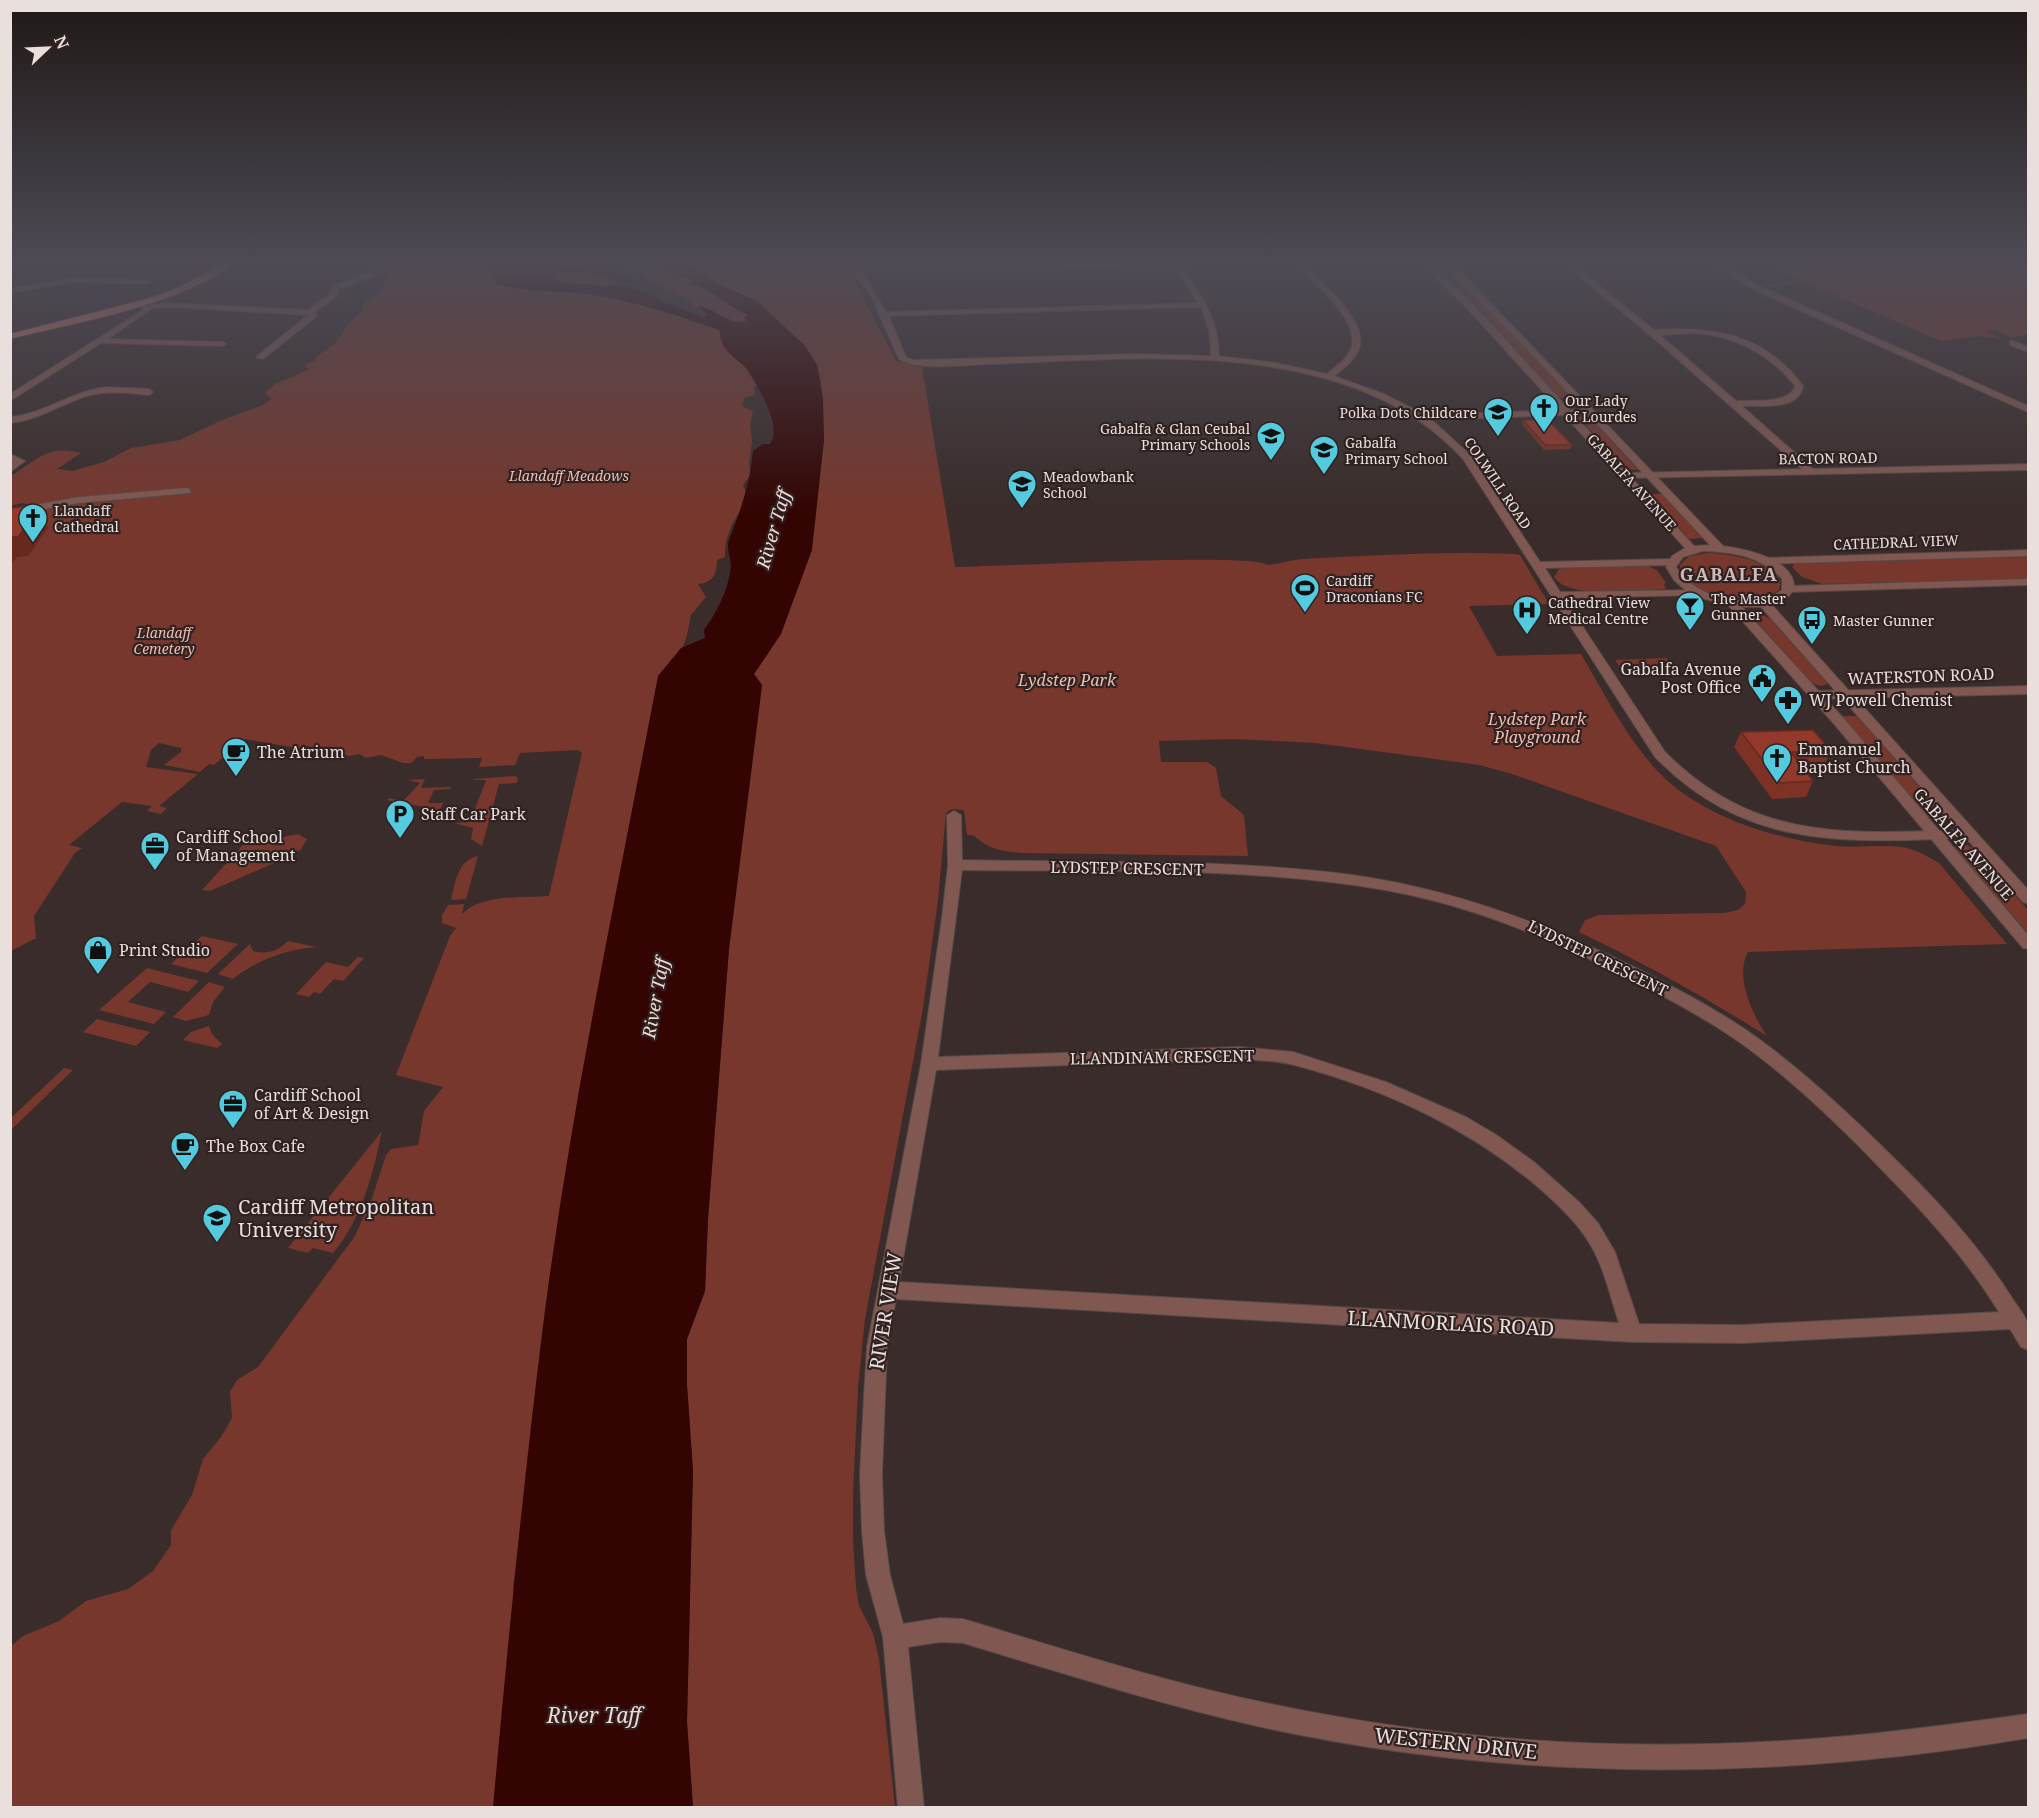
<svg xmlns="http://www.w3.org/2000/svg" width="2039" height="1818" font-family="'Noto Serif',serif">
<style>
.green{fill:#77372d}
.water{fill:#330402}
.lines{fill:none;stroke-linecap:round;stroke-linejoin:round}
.minor-casing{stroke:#554947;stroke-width:2}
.tertiary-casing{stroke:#554947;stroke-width:2}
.primary-casing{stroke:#554947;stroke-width:2}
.minor{fill:#815851;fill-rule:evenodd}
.tertiary{fill:#815851;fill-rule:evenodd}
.primary{fill:#d17d6f;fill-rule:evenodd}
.wall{fill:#7e3125}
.shaded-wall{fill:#67281e}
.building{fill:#93392b;stroke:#67281e;stroke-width:1.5}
.labels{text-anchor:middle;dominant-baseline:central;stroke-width:4.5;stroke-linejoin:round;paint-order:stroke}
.far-poi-label{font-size:14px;fill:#e9e0de;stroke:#2f2220;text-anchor:start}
.far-street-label{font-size:14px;fill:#e9e0de;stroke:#2f2220}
.far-park-label{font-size:14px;font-style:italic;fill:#f0bcb2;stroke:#2f2220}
.poi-label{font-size:16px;fill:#e9e0de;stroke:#2f2220;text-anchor:start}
.street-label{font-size:16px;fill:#e9e0de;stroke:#2f2220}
.park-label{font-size:16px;font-style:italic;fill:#f0bcb2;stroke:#2f2220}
.water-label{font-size:18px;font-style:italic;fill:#f3d8d3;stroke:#2f2220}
.far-district-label{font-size:18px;font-weight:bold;letter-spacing:1.5px;fill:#ccbbb7;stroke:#2f2220}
.near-poi-label{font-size:20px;fill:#e9e0de;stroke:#2f2220;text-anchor:start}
.near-street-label{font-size:20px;fill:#e9e0de;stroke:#2f2220}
.near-water-label{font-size:21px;font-style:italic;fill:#f3d8d3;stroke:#2f2220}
</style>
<rect width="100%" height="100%" fill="#392c2a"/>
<path class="green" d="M410,260H490L489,264L559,292L624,297L720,329L759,385L754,387L755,395L744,398L742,406L753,411L750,425L752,441L749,464L751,474L743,485C751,503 739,510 732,525C727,536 725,545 725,557L717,560C717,574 713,583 698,584L706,597L691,615L687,635L638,780L578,1096L548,1293L513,1588L534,1807H11L10,1689L12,1685L11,1646L23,1636L59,1621L86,1601L128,1589L153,1571L171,1545V1530L192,1495L203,1459L221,1437L232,1418L230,1392L237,1380L258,1367L355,1236L372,1198L386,1155L391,1149L418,1145L424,1111L443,1087L396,1075L450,936L456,928L442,923V915L448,905L464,904L462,914C481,894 523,898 549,896L582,753L578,750L520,753L515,765L479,767L482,758L424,759V756L417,757L411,763H403L381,755L366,758L359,754L349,756L307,746L302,749L245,739L214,765L209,764L200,772L164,765L181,752V748L159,743L151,750L146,767L198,774L159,806L167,808L161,814L147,811L152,806L122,802L69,845L82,848L75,853L34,916L36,938L11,951L10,515L33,506L22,503L11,506V476C36,460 49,444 81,453L57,469L72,471L104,462L131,448L180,440L222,420L261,406L272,399L265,393L275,384L307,370L309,368H305V365L314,361L317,356L336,343L349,323L363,311V304L376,296L383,288L387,272Z
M595,260H655C667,273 678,273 692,282L691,284L701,286L739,312L749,315L747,320C734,329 721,313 707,308C701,306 702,308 694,307L689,300L647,280L639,273L626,269L628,265L614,266Z
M684,260H838L849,270L896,361L922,367L955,567C993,567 1255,552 1267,565C1280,564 1290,560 1303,559C1374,555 1445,551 1516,554L1520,555L1549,604L1469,606L1497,656L1581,654C1603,691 1624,733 1652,765C1694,814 1767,837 1828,845C1852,849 1878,844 1901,847C1914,848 1927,856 1939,863L2007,944L1748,952C1734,977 1753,1015 1767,1036C1706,998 1644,963 1579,932L1585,920L1599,915L1724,913L1738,910L1745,904L1746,892L1716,846L1509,773L1479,765L1316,743L1234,739L1159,741L1161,762H1207L1216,768L1221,796L1244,815L1248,856L1021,853C1000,851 988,849 973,835H967L964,810L952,809L946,813L938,900L923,1008L865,1319L858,1387L853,1494V1540L856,1588L859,1606L873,1633L879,1659L895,1807H693L687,1722L693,1471L687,1385V1339L705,1291L708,1219L729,949L762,685L754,674L781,634L818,489L824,440L821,381L817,365L805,346L757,301L719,284Z
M1427,260H1436L1486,307L1571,397L1560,398L1482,313Z
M1766,260H2026L2028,261V334L2012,338L1995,330L1986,331L2002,339L1976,336L1941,341L1805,282L1770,287L1766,285L1800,280L1769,264Z
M591,273L605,276L621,284L581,285L554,279L560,274Z
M1584,416L1591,419L1638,470L1626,469L1578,417Z
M1649,494H1662L1703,538L1689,539Z
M1708,553C1726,553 1789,562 1779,590C1759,606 1679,598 1680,565L1689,556Z
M2028,557V579L1822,584L1802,577L1792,567L1795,563L1799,562Z
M1648,566L1657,570L1666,583L1664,584L1666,589C1640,590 1568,600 1554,577L1559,569L1567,568Z
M1763,615L1770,619L1827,682L1826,685L1820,686L1810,682L1754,618L1755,616Z
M1667,658L1672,666L1620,667L1615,660Z
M1840,716H1857L1946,817H1927Z
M515,776L518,778L517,783L499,784L482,846L471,839L473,828L454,823L470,822L486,780H473L474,779Z
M425,779L421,788L451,787L450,789L434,790L428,803H443L440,810L387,800L389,798L403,801L420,783L408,780Z
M298,834L307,839L301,849L295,854L210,891L202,890L243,845Z
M1962,843L1973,848L2028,910V933L1956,850L1955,846Z
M478,856L466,899L451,900C456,881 457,861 478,856Z
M202,936L238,944L207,973L171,964Z
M288,941L316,947C285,950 257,960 233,979L218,974L252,942L250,945L253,951C267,955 278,951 288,941Z
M358,957L364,958L343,981L334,979L320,994L314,992L309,997L296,994L326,962L348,967Z
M147,968L199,981L188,992L150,982L128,1002L166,1012L154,1024L99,1010Z
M209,982L225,987L213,1002L209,1015L186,1021L173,1017Z
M97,1019L150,1032L136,1046L83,1032Z
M209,1026L212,1034L222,1044L217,1048L183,1040L191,1032Z
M64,1068L73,1070L11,1130V1118Z
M382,1131C373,1174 362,1219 333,1253L313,1248L308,1253L288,1248Z"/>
<path class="water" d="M490,260H571L558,269L610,272L615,275L612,277L622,275L641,284L618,281L594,273L554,272L550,275L552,279C568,288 587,280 604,288L611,285L624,286L647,293L665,303L704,317L708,315L699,308L700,306C716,309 733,328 747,320L744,319L748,315C728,306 711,288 690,284L692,281L676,274L661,260H684L719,284L757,301L805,346L817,365L823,398L824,440L812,550L781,634L754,674L762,685L729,949L708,1219L705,1291L687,1339V1385L693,1471L687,1722L693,1807H493C508,1641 524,1475 545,1310C573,1097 618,886 658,676L681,648L705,638L704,630C717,612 728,591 731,567C731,559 726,548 729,540C741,510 750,483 753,451L763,444H770C783,427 758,387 748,371C742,362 731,357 725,348C721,343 721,336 719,330C676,315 634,301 588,294C556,290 528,293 496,284L489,269Z"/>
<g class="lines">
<g class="minor-casing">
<path id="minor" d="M382,260H390L384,268L373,277L339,289L336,297L315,312L317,316L263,359L256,357L308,315L168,307L151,309L108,339L222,342L226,344L222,346L101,343L10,401V394L143,310L139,301L149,305L168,303L307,310L330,294L333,286L368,273Z
M842,260H850L859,268L1298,260C1317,278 1370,320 1359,349C1354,361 1343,369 1334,376L1384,394L1425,415L1592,409L1593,411L1589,414L1432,420L1470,455L1540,562L1672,559L1677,562L1672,565L1545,568L1560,592L1702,590V594L1698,595L1564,598L1665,752C1757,844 1851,833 1970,830L1977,834L1970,838C1848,842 1748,852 1655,757L1463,459C1351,336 1143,358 993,364C970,364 917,372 899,359L869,292ZM1292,262C1311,280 1364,322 1350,351C1345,361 1335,367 1327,374L1276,363L1219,356C1219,319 1201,294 1180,265ZM1173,265L1198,303L886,312L862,272ZM1201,307L1209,330L1211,356L1136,354L913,360L906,357L889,316Z
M1560,260H1568L1654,330C1714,326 1765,334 1803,386C1799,411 1761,405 1742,406L1813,469L2028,464V470L1624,478V474L1627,473L1802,469L1658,342ZM1694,333C1733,335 1771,355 1795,386C1791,404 1751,400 1736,401L1660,335Z
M1706,260H1715L1760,286L2028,406V412L1754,290Z
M74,278L147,280L151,282L147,284L74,282L10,293V289Z
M2013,341L2028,347V352L2010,345V341Z
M108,387L149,389L153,392L149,395C129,393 107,390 87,396C61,404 39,420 10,423V417C45,414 73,390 108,387Z
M10,454L25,461L10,472V464L13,462L10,461Z
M186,488L190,489V493L79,503L10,515V509L79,497Z
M2028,550V556L1763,564L1758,561L1763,558Z
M2028,579V585L1789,592L1783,589L1789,586Z
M2028,686V694L1815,699L1809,695L1815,691Z
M954,811L961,815L962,860C1092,863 1224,858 1352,875C1453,889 1547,924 1638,969C1681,991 1724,1013 1763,1042C1815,1081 1862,1126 1908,1172C1947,1211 1983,1252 2012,1298C2017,1306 2026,1316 2028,1325C2030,1332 2028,1342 2028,1350L2021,1347L2010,1329L1743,1343L1632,1342L896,1299L887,1347L882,1474L884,1531L890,1575L903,1624L940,1618L963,1619C1063,1649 1164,1682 1266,1703C1448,1742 1638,1753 1823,1738C1892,1733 1960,1723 2028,1714V1738C1778,1781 1516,1782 1266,1728C1164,1706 1063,1673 963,1643L940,1642L908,1647L924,1808H898L883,1637L866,1575L862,1531L860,1474L864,1397L867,1347L921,1064L942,918L948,865L947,815ZM962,870C1101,872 1248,866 1385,890C1470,905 1549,938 1626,977C1668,998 1711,1021 1749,1049C1799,1086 1843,1129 1886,1174C1928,1217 1967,1260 1999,1312L1743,1325L1639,1324L1615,1252L1598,1223L1579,1202L1534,1162L1495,1134L1466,1117L1386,1082L1293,1052L1240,1047L938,1057ZM1240,1059C1258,1061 1277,1060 1294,1065C1386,1089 1476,1131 1547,1195C1560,1207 1574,1220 1584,1235C1603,1261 1609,1293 1619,1323L899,1282L936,1070Z"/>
</g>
<g class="tertiary-casing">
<path id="tertiary" d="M1417,260H1425L1472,303L1694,546L1710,545L1524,346L1437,260H1445L1465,276L1723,546C1745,549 1796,559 1794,589L1789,596L1772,605L2028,890V904L2023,902L1761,607H1742L1845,720L2028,935V949L2023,948L1835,725L1728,605L1701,598L1685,590L1674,580L1666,567L1672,556L1685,548L1466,307ZM1703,551C1732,552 1762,556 1782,579V590C1752,612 1695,599 1676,567L1683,557Z"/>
</g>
<g class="primary-casing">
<path id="primary" d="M229,260L236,261C184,305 77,322 10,339V334L154,297L180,287Z"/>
</g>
<use href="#minor" class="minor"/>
<use href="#tertiary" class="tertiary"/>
<use href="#primary" class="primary"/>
</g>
<path class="wall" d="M1523,420L1572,445L1570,449L1544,450L1522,424Z
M1741,732L1831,751L1823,767L1803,768L1813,781L1806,797L1772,799L1734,747Z"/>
<path class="shaded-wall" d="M32,506L36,513L38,509L48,528L28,556L17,557L10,565V537Z"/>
<path class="building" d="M1547,419L1572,445H1545L1523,420Z
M32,506L31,510L38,509L18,537H10V508Z
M1813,730L1831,751L1791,752L1813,781L1780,783L1741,732Z"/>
<linearGradient id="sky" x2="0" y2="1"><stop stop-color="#1f1817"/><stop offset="0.51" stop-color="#4e4b55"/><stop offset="1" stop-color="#4e4b55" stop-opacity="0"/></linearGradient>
<rect width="2039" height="514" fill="url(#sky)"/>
<defs>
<g id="church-pin" transform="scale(1.5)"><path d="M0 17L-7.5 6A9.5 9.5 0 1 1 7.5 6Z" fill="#54cade" stroke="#2f2220"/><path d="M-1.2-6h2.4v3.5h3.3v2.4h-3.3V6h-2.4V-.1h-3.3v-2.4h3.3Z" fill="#111"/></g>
<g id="school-pin" transform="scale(1.5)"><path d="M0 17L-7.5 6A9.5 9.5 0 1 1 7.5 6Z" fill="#54cade" stroke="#2f2220"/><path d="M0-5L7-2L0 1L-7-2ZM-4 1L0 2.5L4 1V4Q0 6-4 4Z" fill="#111"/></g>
<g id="stadium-pin" transform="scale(1.5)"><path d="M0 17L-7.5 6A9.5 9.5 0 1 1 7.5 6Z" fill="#54cade" stroke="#2f2220"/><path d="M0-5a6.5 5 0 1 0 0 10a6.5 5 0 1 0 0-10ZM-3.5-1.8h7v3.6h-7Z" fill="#111"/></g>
<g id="bar-pin" transform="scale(1.5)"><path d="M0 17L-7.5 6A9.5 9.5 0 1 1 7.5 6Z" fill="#54cade" stroke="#2f2220"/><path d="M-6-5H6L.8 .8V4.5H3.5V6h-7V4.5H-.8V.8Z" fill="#111"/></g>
<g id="hospital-pin" transform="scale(1.5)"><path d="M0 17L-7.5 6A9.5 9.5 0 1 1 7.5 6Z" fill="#54cade" stroke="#2f2220"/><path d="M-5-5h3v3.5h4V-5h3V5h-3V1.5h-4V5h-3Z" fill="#111"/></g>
<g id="bus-pin" transform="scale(1.5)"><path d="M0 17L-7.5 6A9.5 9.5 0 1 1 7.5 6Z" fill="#54cade" stroke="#2f2220"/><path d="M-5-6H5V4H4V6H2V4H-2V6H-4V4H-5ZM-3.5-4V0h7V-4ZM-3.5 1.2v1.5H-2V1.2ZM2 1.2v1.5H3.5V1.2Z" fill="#111"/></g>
<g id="civic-pin" transform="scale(1.5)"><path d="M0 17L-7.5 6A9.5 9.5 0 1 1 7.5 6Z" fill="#54cade" stroke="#2f2220"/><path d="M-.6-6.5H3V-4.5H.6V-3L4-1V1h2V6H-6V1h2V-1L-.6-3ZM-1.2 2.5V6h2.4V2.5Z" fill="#111"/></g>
<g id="pharmacy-pin" transform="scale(1.5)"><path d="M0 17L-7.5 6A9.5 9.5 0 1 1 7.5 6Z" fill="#54cade" stroke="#2f2220"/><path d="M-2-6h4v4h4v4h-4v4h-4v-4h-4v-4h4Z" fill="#111"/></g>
<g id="cafe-pin" transform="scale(1.5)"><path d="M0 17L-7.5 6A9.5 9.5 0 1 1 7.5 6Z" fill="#54cade" stroke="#2f2220"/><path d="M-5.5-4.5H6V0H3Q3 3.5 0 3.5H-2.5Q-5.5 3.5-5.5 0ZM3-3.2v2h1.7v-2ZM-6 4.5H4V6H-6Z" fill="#111"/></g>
<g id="parking-pin" transform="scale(1.5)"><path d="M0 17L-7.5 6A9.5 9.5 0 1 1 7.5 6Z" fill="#54cade" stroke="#2f2220"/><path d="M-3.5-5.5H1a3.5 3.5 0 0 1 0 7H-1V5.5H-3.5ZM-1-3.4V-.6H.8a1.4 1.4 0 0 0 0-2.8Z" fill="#111"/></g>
<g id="office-pin" transform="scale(1.5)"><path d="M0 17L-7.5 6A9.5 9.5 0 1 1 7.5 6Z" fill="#54cade" stroke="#2f2220"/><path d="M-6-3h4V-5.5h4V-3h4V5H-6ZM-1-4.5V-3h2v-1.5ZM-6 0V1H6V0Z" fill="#111"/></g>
<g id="shop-pin" transform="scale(1.5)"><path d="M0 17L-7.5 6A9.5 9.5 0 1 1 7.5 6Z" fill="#54cade" stroke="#2f2220"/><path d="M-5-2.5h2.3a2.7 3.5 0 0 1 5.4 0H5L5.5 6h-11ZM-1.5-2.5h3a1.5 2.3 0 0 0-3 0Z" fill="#111"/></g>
<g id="university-pin" transform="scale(1.5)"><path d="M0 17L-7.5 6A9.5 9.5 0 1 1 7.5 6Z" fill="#54cade" stroke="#2f2220"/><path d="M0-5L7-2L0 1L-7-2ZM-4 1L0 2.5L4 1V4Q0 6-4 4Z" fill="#111"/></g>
</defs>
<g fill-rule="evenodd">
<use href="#church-pin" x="1544" y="408"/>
<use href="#school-pin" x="1498" y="412"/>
<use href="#school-pin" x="1271" y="436"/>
<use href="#school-pin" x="1324" y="450"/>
<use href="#school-pin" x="1022" y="484"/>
<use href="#church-pin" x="33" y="518"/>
<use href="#stadium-pin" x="1305" y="588"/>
<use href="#bar-pin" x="1690" y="606"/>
<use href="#hospital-pin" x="1527" y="610"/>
<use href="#bus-pin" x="1812" y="620"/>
<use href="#civic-pin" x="1762" y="678"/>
<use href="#pharmacy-pin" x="1788" y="700"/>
<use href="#cafe-pin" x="236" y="752"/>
<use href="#church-pin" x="1777" y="758"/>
<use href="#parking-pin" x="400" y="814"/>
<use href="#office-pin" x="155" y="846"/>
<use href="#shop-pin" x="98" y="950"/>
<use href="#office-pin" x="233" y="1104"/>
<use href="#cafe-pin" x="185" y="1146"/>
<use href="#university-pin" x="217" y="1218"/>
</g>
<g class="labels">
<g class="far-poi-label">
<text x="1565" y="400">Our Lady<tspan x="1565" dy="16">of Lourdes</tspan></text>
<text x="1477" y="412" text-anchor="end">Polka Dots Childcare</text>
<text x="1250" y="428" text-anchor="end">Gabalfa &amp; Glan Ceubal<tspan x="1250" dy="16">Primary Schools</tspan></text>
<text x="1345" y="442">Gabalfa<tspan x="1345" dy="16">Primary School</tspan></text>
<text x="1043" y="476">Meadowbank<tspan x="1043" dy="16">School</tspan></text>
<text x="54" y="510">Llandaff<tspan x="54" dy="16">Cathedral</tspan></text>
<text x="1326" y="580">Cardiff<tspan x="1326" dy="16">Draconians FC</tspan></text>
<text x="1711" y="598">The Master<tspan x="1711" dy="16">Gunner</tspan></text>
<text x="1548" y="602">Cathedral View<tspan x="1548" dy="16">Medical Centre</tspan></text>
<text x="1833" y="620">Master Gunner</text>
</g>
<g class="far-street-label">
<text transform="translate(1828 458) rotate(-1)">BACTON ROAD</text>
<text transform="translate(1632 482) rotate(48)">GABALFA AVENUE</text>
<text transform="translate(1498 483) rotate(56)">COLWILL ROAD</text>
<text transform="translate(1896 542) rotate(-2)">CATHEDRAL VIEW</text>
</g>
<g class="far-park-label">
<text x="569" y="475">Llandaff Meadows</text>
<text x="164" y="632">Llandaff<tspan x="164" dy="16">Cemetery</tspan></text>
</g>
<g class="poi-label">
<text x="1741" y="669" text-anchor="end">Gabalfa Avenue<tspan x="1741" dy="18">Post Office</tspan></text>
<text x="1809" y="700">WJ Powell Chemist</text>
<text x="1798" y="749">Emmanuel<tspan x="1798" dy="18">Baptist Church</tspan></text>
<text x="257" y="752">The Atrium</text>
<text x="421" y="814">Staff Car Park</text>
<text x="176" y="837">Cardiff School<tspan x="176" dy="18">of Management</tspan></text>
<text x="119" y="950">Print Studio</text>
<text x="254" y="1095">Cardiff School<tspan x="254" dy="18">of Art &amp; Design</tspan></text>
<text x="206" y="1146">The Box Cafe</text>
</g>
<g class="street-label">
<text transform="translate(1921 676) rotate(-2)">WATERSTON ROAD</text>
<text transform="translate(1964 844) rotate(49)">GABALFA AVENUE</text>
<text transform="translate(1127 868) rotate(1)">LYDSTEP CRESCENT</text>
<text transform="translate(1598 958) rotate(26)">LYDSTEP CRESCENT</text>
<text transform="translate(1162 1057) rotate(-1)">LLANDINAM CRESCENT</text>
</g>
<g class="park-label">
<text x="1067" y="680">Lydstep Park</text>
<text x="1537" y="719">Lydstep Park<tspan x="1537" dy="18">Playground</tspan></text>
</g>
<g class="water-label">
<text transform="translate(773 529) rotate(-74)">River Taff</text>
<text transform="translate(655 998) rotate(-80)">River Taff</text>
</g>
<g class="far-district-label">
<text x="1729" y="574">GABALFA</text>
</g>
<g class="near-poi-label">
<text x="238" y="1206">Cardiff Metropolitan<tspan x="238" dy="23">University</tspan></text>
</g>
<g class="near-street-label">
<text transform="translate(885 1311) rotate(-81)">RIVER VIEW</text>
<text transform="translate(1451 1323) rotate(3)">LLANMORLAIS ROAD</text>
<text transform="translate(1456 1743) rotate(6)">WESTERN DRIVE</text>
</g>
<g class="near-water-label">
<text x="594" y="1715">River Taff</text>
</g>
</g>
<rect width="2039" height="1818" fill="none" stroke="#e9e0de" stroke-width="24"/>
<g transform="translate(48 48) rotate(67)" stroke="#2f2220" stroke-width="4.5" paint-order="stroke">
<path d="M0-4.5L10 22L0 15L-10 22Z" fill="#e9e0de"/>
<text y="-9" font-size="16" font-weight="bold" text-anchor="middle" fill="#e9e0de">N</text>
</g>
</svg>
